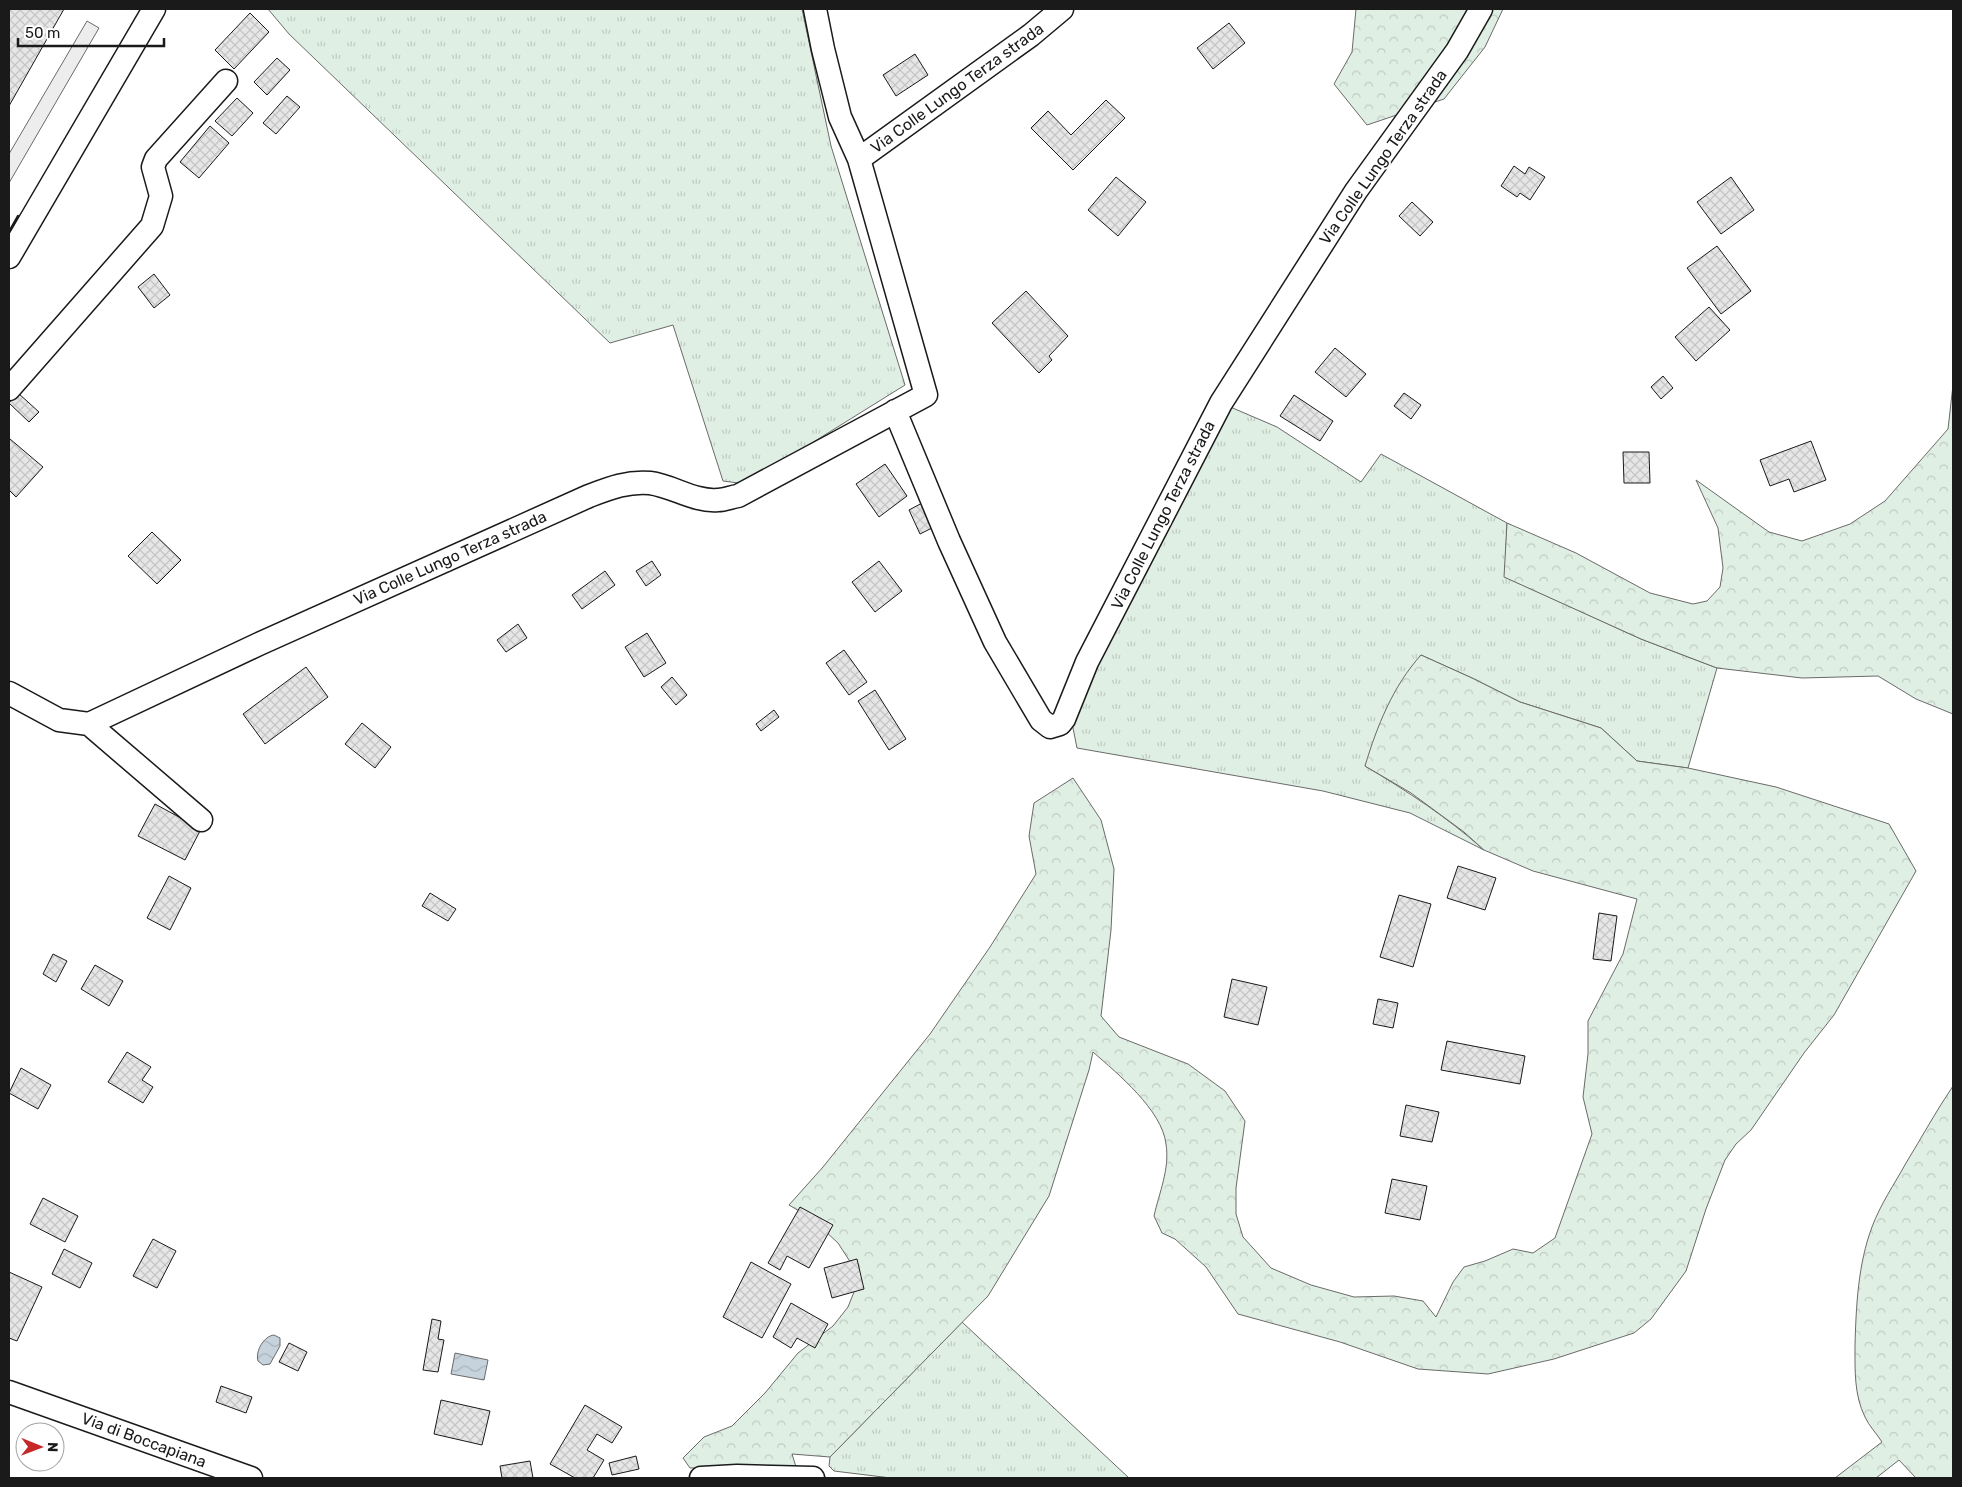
<svg xmlns="http://www.w3.org/2000/svg" width="1962" height="1487" font-family="Rubik,sans-serif">
<style>
.grass{fill:url(#grass-tufts);stroke:#6a6a6a}
.forest{fill:url(#forest-crowns);stroke:#6a6a6a}
.parking{fill:#ededed;stroke:#6a6a6a}
.water{fill:url(#water-waves);stroke:#6a6a6a}
.building{fill:url(#building-cross-hatch);stroke:#1a1a1a}
.lines{fill:none;stroke-linecap:round;stroke-linejoin:round}
.minor-casing{stroke:#1a1a1a;stroke-width:25}
.minor{stroke:#fff;stroke-width:22}
.wall{stroke:#1a1a1a;stroke-width:2.5}
.labels{text-anchor:middle;dominant-baseline:central;stroke-width:4;stroke-linejoin:round;paint-order:stroke}
.street-label{font-size:16px;fill:#1a1a1a;stroke:#fff}
</style>
<defs>
<pattern id="grass-tufts" width="24" height="20" patternUnits="userSpaceOnUse" patternTransform="scale(1.25)"><rect width="24" height="20" fill="#e0efe3"/><path d="M3 7l-1-3M5 7V3M7 7l1-3M15 17l-1-3M17 17v-4M19 17l1-3" fill="none" stroke="#c0ccc2"/></pattern>
<pattern id="forest-crowns" width="20" height="18" patternUnits="userSpaceOnUse" patternTransform="scale(1.25)"><rect width="20" height="18" fill="#e0efe3"/><path d="M2 6a3 3 0 1 1 6 0M12 15a3 3 0 1 1 6 0" fill="none" stroke="#c0ccc2"/></pattern>
<pattern id="water-waves" width="16" height="10" patternUnits="userSpaceOnUse" patternTransform="scale(1.25)"><rect width="16" height="10" fill="#c6d2dc"/><path d="M0 5q4-4 8 0t8 0" fill="none" stroke="#aab4bc"/></pattern>
<pattern id="building-cross-hatch" width="8" height="8" patternUnits="userSpaceOnUse" patternTransform="scale(1.25)"><rect width="8" height="8" fill="#e6e6e6"/><path d="M0 0l8 8M0 8l8-8" fill="none" stroke="#c5c5c5"/></pattern>
</defs>
<rect width="100%" height="100%" fill="#fff"/>
<path class="grass" d="M268,9H802L831,146L905,385L746,484L723,481L673,325L610,343L289,34Z
M1221,403L1277,427L1361,482L1381,454L1507,523L1505,577L1641,639L1717,668L1688,768L1637,761L1601,728L1520,702L1472,678L1421,655L1365,766C1407,791 1447,817 1484,850L1410,813L1323,791L1077,748L1069,708Z
M962,1322L1129,1478H891L834,1471L829,1466L830,1457Z"/>
<path class="forest" d="M1356,9H1503L1485,47L1444,99L1367,125L1334,84L1352,52Z
M1953,385V714L1916,699L1878,676L1802,678L1717,668L1641,639L1504,577L1507,523L1576,553L1650,593L1693,604L1707,601L1720,587L1723,568L1718,528L1696,480L1769,532L1802,541L1850,524L1885,501L1948,429Z
M1421,655L1472,678L1520,702L1601,728L1637,761L1688,768L1776,787L1889,824L1916,871L1834,1015L1804,1053L1751,1130L1736,1144L1725,1160L1706,1209L1686,1271L1651,1319L1634,1333L1554,1359L1488,1374L1418,1369L1340,1342L1238,1314L1206,1267L1175,1239L1162,1233L1154,1216C1159,1193 1170,1169 1166,1144C1162,1110 1118,1074 1093,1052L1089,1070L1049,1196L988,1296L830,1457L792,1454L796,1467L690,1468L683,1458L704,1437L732,1426L765,1393L798,1353L833,1326L848,1307L860,1277L838,1243L811,1218L789,1205L823,1167L930,1034L990,947L1036,874L1029,836L1034,803L1073,778L1101,820L1114,869L1111,930L1101,1016L1119,1037L1188,1064L1225,1091L1245,1121L1236,1188V1214L1243,1237L1271,1268L1311,1285L1354,1297L1394,1296L1423,1301L1436,1317L1453,1282L1464,1267L1485,1261L1513,1249L1533,1253L1555,1238L1592,1134L1583,1097L1588,1054V1021L1623,954L1637,899L1533,871L1484,850L1464,832L1411,793L1365,766C1377,726 1393,686 1421,655Z
M1953,1086V1478H1916L1899,1460L1876,1478H1835L1882,1442C1877,1434 1869,1426 1865,1417C1854,1395 1855,1370 1855,1346C1856,1307 1858,1264 1872,1227C1881,1203 1894,1185 1906,1163C1922,1137 1936,1111 1953,1086Z"/>
<path class="parking" d="M87,21L99,28L9,183V154Z"/>
<path class="water" d="M274,1335L280,1338V1346L270,1364L263,1365L258,1361C255,1351 264,1336 274,1335Z
M455,1353L488,1360L484,1380L451,1374Z"/>
<path class="building" d="M9,9H64L9,106Z
M250,13L269,32L234,69L215,50Z
M1229,23L1245,43L1213,69L1197,48Z
M915,54L928,75L896,96L883,75Z
M277,58L290,70L267,95L254,82Z
M287,96L300,107L276,134L263,123Z
M237,98L253,113L232,136L215,121Z
M1106,100L1125,118L1073,170L1031,128L1048,111L1071,135Z
M210,126L229,143L199,178L180,162Z
M1514,166L1525,174L1529,167L1545,177L1530,200L1520,193L1517,197L1501,186Z
M1116,177L1146,202L1118,236L1088,210Z
M1731,177L1754,210L1721,234L1697,202Z
M1412,202L1433,222L1420,236L1399,216Z
M1717,246L1751,291L1721,314L1687,268Z
M154,274L170,295L154,308L138,287Z
M1026,291L1068,336L1049,356L1052,360L1039,373L992,323Z
M1709,307L1730,330L1696,361L1675,337Z
M1335,348L1366,374L1346,397L1315,372Z
M1663,376L1673,388L1661,399L1651,387Z
M18,393L39,412L29,422L9,403Z
M1404,393L1421,405L1411,419L1394,406Z
M1294,395L1333,421L1320,441L1280,416Z
M10,439L43,467L16,497L9,490V440Z
M1811,441L1826,480L1794,492L1789,479L1770,486L1760,460Z
M1623,452H1649L1650,483H1624Z
M885,464L907,496L879,517L856,484Z
M924,502L936,526L920,534L909,510Z
M152,532L181,560L157,584L128,556Z
M652,561L661,575L646,586L636,571Z
M879,561L902,591L875,612L852,582Z
M605,571L615,585L582,609L572,595Z
M518,624L527,638L506,652L497,640Z
M647,633L666,663L644,677L625,647Z
M844,650L867,682L849,695L826,663Z
M306,667L328,697L265,744L243,714Z
M672,677L687,695L676,705L661,687Z
M875,690L906,739L889,750L858,701Z
M774,710L779,717L761,731L756,724Z
M362,723L391,747L375,768L345,744Z
M155,804L201,829L185,860L138,836Z
M1458,866L1496,878L1485,910L1447,898Z
M169,876L191,888L170,930L147,918Z
M430,893L456,909L448,921L422,906Z
M1399,895L1431,904L1413,967L1380,957Z
M1599,913L1617,916L1611,961L1593,959Z
M53,954L67,961L56,982L43,974Z
M95,965L123,981L109,1006L81,989Z
M1232,979L1267,987L1258,1025L1224,1017Z
M1378,999L1398,1003L1393,1028L1373,1024Z
M1447,1041L1525,1056L1520,1084L1441,1070Z
M127,1052L151,1067L142,1080L153,1087L143,1103L108,1082Z
M21,1068L51,1085L38,1109L9,1093Z
M1406,1105L1439,1112L1432,1142L1400,1136Z
M1392,1179L1427,1186L1420,1220L1385,1213Z
M43,1198L78,1216L65,1242L30,1224Z
M800,1207L833,1225L809,1268L787,1256L780,1270L768,1263Z
M153,1239L176,1251L157,1288L133,1276Z
M64,1249L92,1263L80,1288L52,1274Z
M857,1259L864,1289L832,1298L824,1268Z
M751,1262L791,1284L762,1338L723,1317Z
M9,1272L42,1287L17,1341L9,1338Z
M791,1303L828,1324L815,1348L797,1338L791,1348L773,1337Z
M432,1319L441,1321L438,1339L444,1340L438,1372L423,1370Z
M289,1343L307,1352L298,1371L279,1362Z
M221,1386L252,1397L246,1413L216,1402Z
M441,1400L490,1411L482,1445L434,1434Z
M585,1405L622,1427L612,1443L597,1434L587,1450L604,1460L593,1478H575L550,1464Z
M636,1456L639,1469L612,1475L609,1463Z
M530,1461L533,1478H502L500,1466Z"/>
<g class="lines">
<g class="minor-casing">
<path id="minor" d="M815,9L823,49L840,117L859,159
M9,257L154,9
M9,389L152,226L161,196L153,167L156,159L226,81
M895,411L949,541L995,642L1041,720L1050,727L1060,724L1064,719L1087,662L1221,403L1356,191L1457,51L1481,9
M9,693L59,720L89,724L259,644L589,496C610,488 628,481 650,483C673,486 694,502 718,500C725,500 731,497 738,496L926,395L859,159L1031,35L1062,9
M89,724L201,820
M9,1392L251,1478
M701,1478L737,1476L813,1478"/>
</g>
<use href="#minor" class="minor"/>
<path class="wall" d="M9,232L18,216"/>
</g>
<g class="labels">
<g class="street-label">
<text transform="translate(957 88) rotate(-36)">Via Colle Lungo Terza strada</text>
<text transform="translate(1383 157) rotate(-55)">Via Colle Lungo Terza strada</text>
<text transform="translate(1163 515) rotate(-63)">Via Colle Lungo Terza strada</text>
<text transform="translate(450 558) rotate(-24)">Via Colle Lungo Terza strada</text>
<text transform="translate(144 1440) rotate(20)">Via di Boccapiana</text>
</g>
</g>
<rect width="1962" height="1487" fill="none" stroke="#1a1a1a" stroke-width="20"/>
<g transform="translate(40 1447) rotate(91)"><circle r="24" fill="#ffffff" stroke="#a3a3a3"/>
<path d="M0-4L9 19L0 12L-9 19Z" fill="#c62828"/>
<text y="-8" font-size="14" font-weight="bold" text-anchor="middle" fill="#1a1a1a">N</text>
</g>
<path d="M18 38v8h146v-8" fill="none" stroke="#1a1a1a" stroke-width="2.5"/>
<text x="25" y="38" font-size="15" fill="#1a1a1a" stroke="#ffffff" stroke-width="4" paint-order="stroke">50 m</text>
</svg>
